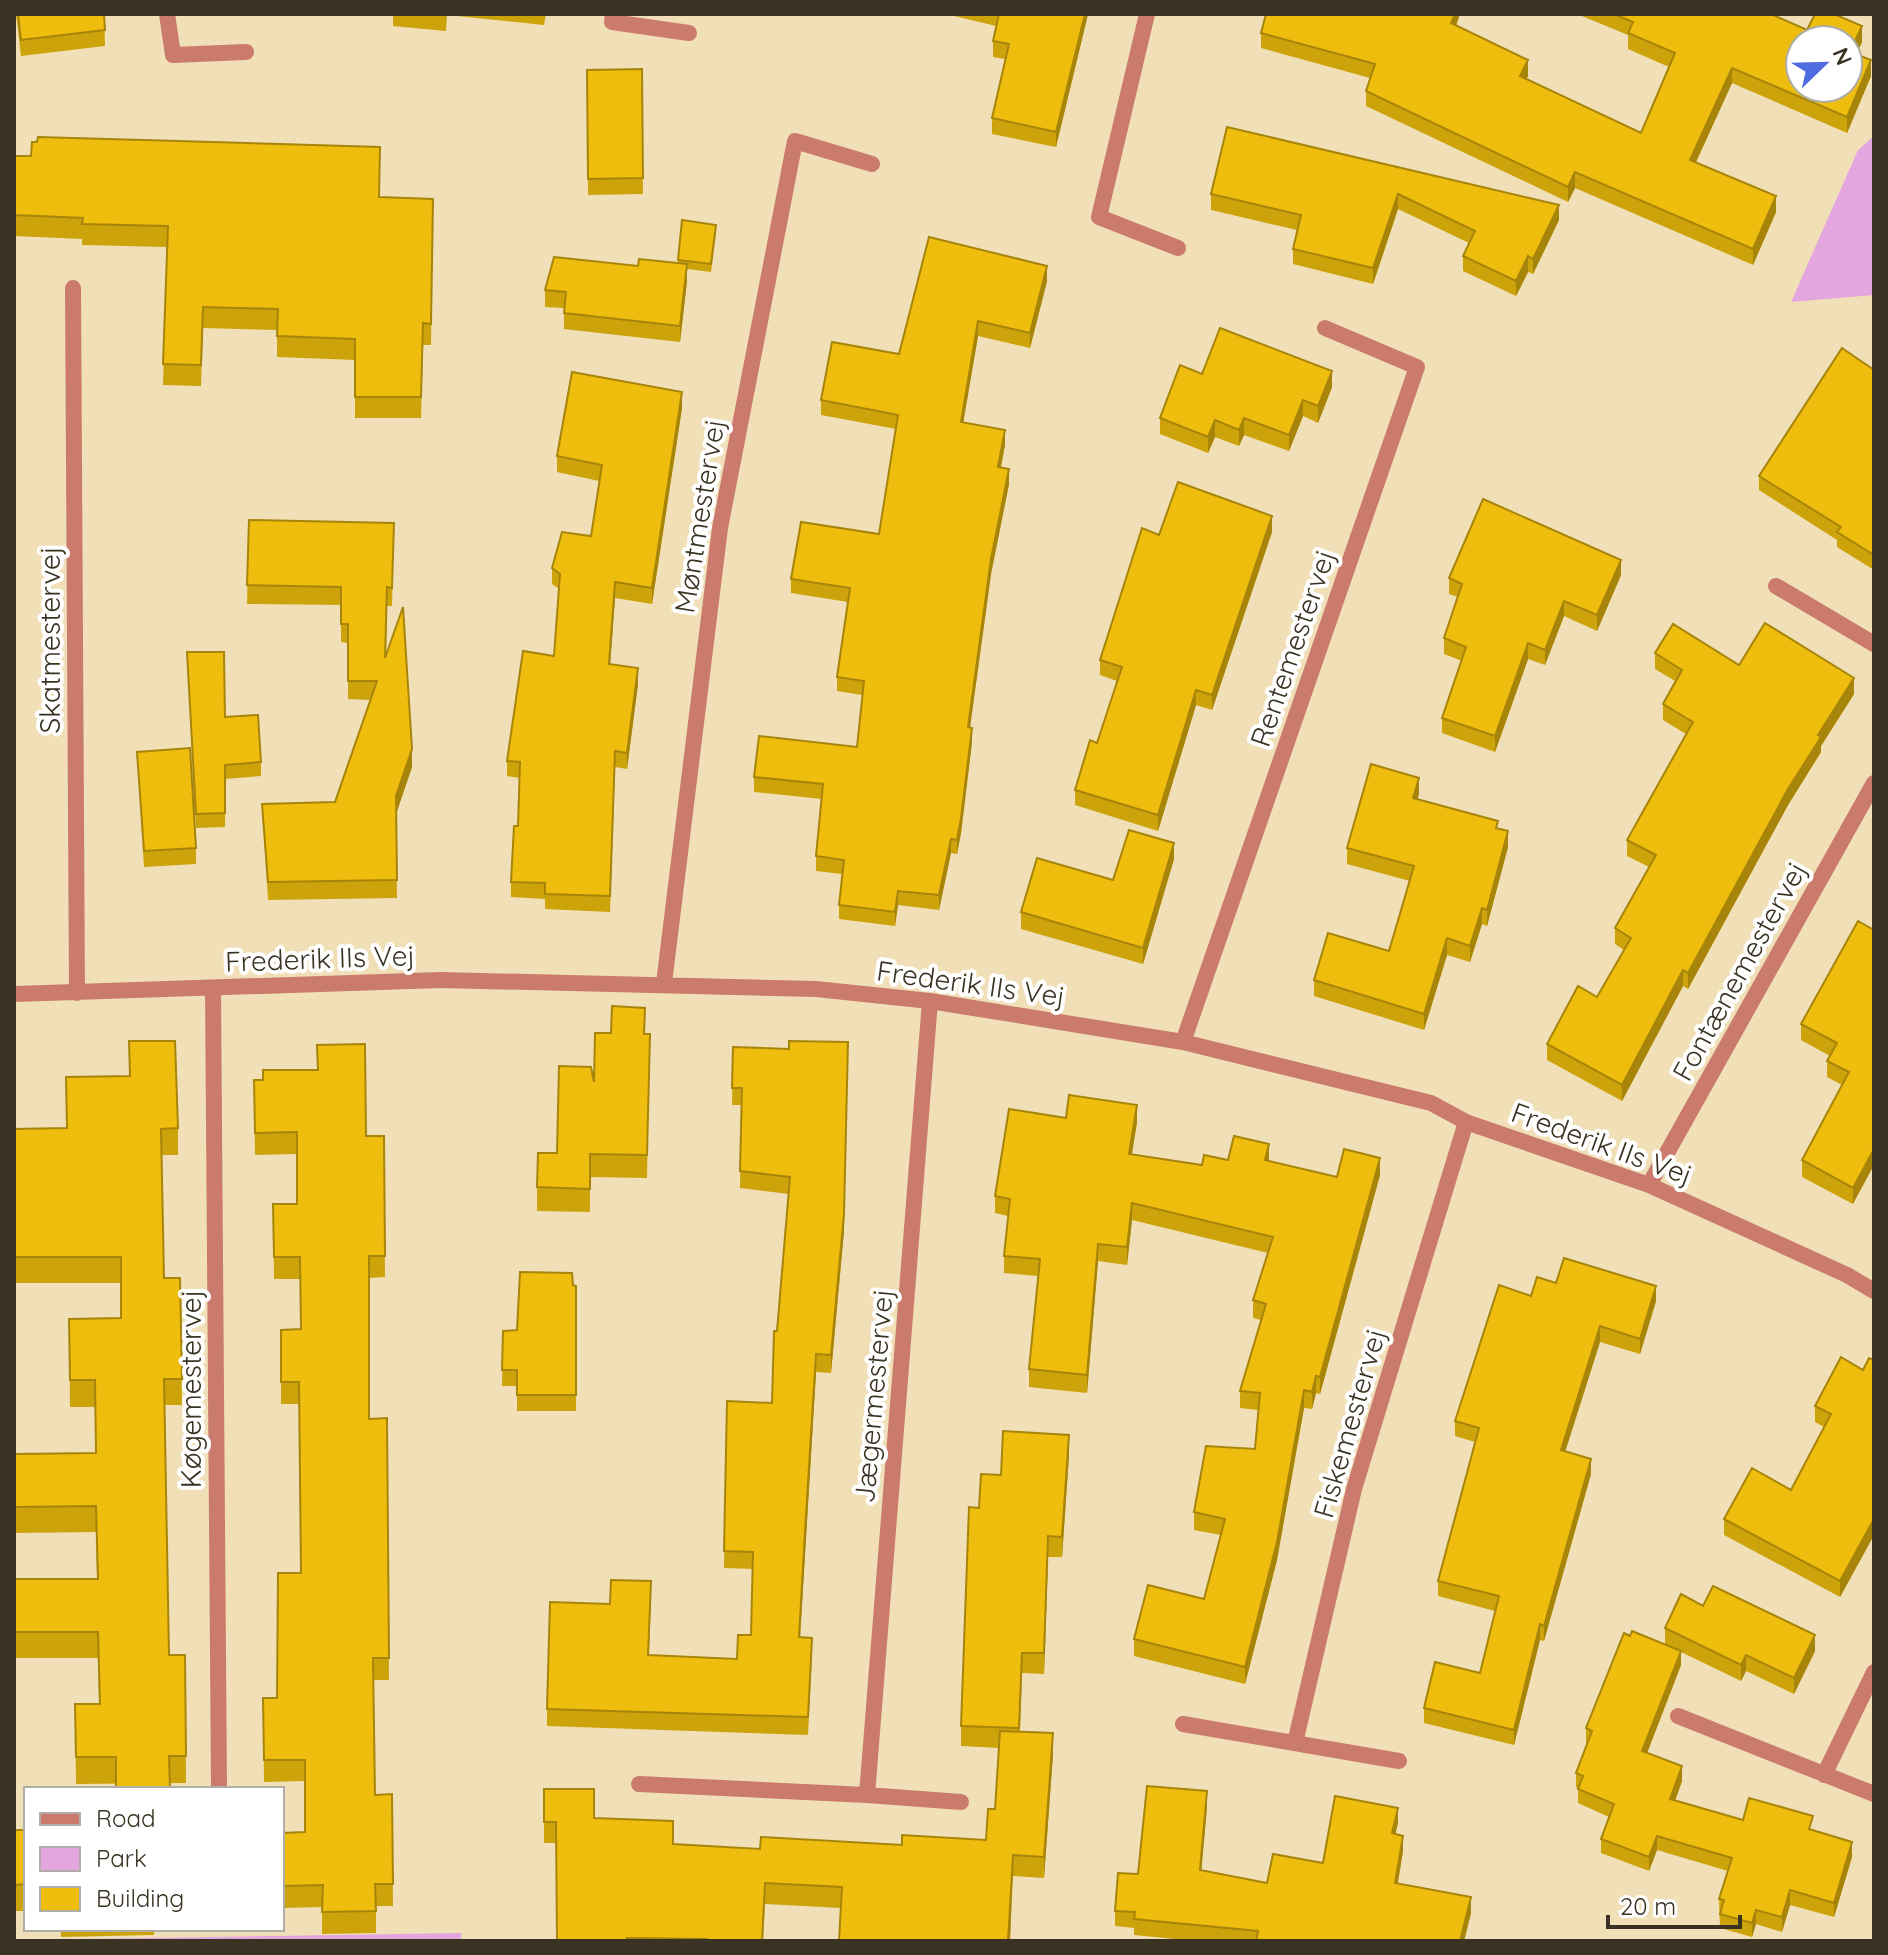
<svg xmlns="http://www.w3.org/2000/svg" width="1888" height="1955" font-family="Quicksand,sans-serif">
<style>
.green{fill:#e3a6de}
.lines{fill:none;stroke-linecap:round;stroke-linejoin:round}
.street{stroke:#ca7b6e;stroke-width:16}
.wall{fill:#cda30c}
.shaded-wall{fill:#a7840a}
.building{fill:#eebd0e;stroke:#a7840a;stroke-width:2;fill-rule:evenodd}
.labels{text-anchor:middle;dominant-baseline:central;stroke-width:8;stroke-linejoin:round;paint-order:stroke}
.street-label{font-size:28px;fill:#3a3323;stroke:#fff}
</style>
<rect width="100%" height="100%" fill="#f1e0b7"/>
<path class="green" d="M1874,136V295L1791,302L1858,150Z
M461,1933V1941H14V1940Z"/>
<g class="lines">
<path class="street" d="M167,14L173,55L246,52
M613,14L612,22L689,33
M1147,14L1099,217L1178,248
M73,288L77,993
M1776,586L1874,644
M664,983L720,528L795,141L872,164
M213,988L219,1789
M14,994L441,980L816,989L930,1001L1183,1042L1431,1103L1466,1122L1649,1185L1847,1275L1874,1291
M1183,1042L1417,367L1325,328
M1649,1185L1874,783
M1678,1716L1874,1794
M1183,1724L1399,1761
M1295,1743L1354,1489L1466,1122
M1824,1775L1874,1672
M639,1784L867,1795L930,1001
M867,1795L961,1802"/>
</g>
<path class="wall" d="M16,14H104L105,46L21,56Z
M393,14H546L544,25L447,15L446,31L393,26Z
M946,14H1088L1056,147L992,134V118L1005,59L993,57V41L996,26Z
M1266,14H1460L1456,26L1528,76L1526,79L1641,133L1669,67L1628,49V35L1577,14H1771L1807,30L1862,42L1856,54L1871,76L1847,133L1732,83L1696,162L1776,212L1753,265L1575,188L1568,202L1366,106V91L1370,78L1261,48V33Z
M642,69L643,194L588,195L587,70Z
M1227,127L1559,220L1533,274L1528,272L1516,296L1463,271V256L1469,243L1398,209L1373,284L1293,264V249L1297,230L1211,210V194Z
M14,156L379,197L433,199L431,345H423L421,418H355V360L277,357V330L203,328L201,386L163,385L167,247L82,245V239L14,236Z
M716,233L711,272L687,269V281L680,342L564,329V308L545,307V290L638,266L678,263V260Z
M1047,281L1030,348L978,336L963,422L1005,445L1001,467L1009,484L991,574L970,727L972,742L961,833L957,854L951,853L939,910L898,905L895,926L839,919V905L842,874L816,871V856L822,799L754,792V777L857,747L862,695L837,691V677L848,602L791,593V579L879,534L896,429L821,415V400Z
M1874,370V570L1837,547V540L1759,490V476Z
M1202,374L1332,387L1318,423L1303,416L1289,451L1244,435L1239,446L1215,437L1208,453L1160,434V418Z
M682,408L652,604L615,598L610,664L638,684L627,769L615,767L610,912L545,909V899L511,897V882L518,826L520,778L507,776V761L554,656L559,589L552,584V568L591,536L599,481L557,472V456Z
M249,520L394,523L392,606H387L386,656L412,767L396,814L397,898L268,900L262,804L335,802L371,700L348,699V643L341,642V605L247,604Z
M1272,532L1212,710L1196,705L1158,831L1075,805V790L1097,743L1117,681L1100,675V660L1159,535Z
M1621,575L1597,631L1564,616L1545,665L1528,659L1495,752L1442,733V718L1462,661L1444,654V638L1458,597L1449,594V578Z
M187,652L225,717L261,762V776L225,779V827L196,828Z
M1655,653L1739,665L1854,694L1821,746V752L1788,805L1688,989L1683,986L1622,1101L1547,1060V1044L1597,997L1624,950L1615,944V928L1649,867L1627,856V840L1686,734L1663,720V704L1675,681L1655,669Z
M137,752L196,848V864L144,867Z
M1419,794L1417,799L1498,828L1508,847L1487,926L1482,924L1470,962L1447,955L1424,1030L1314,996V980L1389,951L1410,881L1347,864V848Z
M1174,859L1143,964L1021,929V912Z
M1858,921L1853,1204L1802,1177V1160L1842,1085L1827,1077V1061L1830,1056L1801,1040V1024Z
M645,1034H650L647,1178L590,1177V1212L537,1211V1187L557,1153L594,1082Z
M317,1045L366,1136H384L385,1277L369,1278V1419L387,1418L389,1680H373L375,1795L392,1794L393,1906H376V1933L322,1934V1907L282,1908V1833L305,1832V1781L264,1782L263,1698H277L301,1573L299,1404H281V1351L301,1329L300,1279H274L273,1204H297V1154L255,1155L254,1080H263L317,1070Z
M733,1047L844,1231L831,1373L816,1372L800,1637L812,1655L808,1735L547,1726V1709L610,1604L651,1598L649,1655L737,1659L751,1635L753,1569L724,1568L727,1401L772,1403L789,1194L740,1188L741,1105H732Z
M66,1077L178,1128V1155H161L164,1278H180L182,1405H165L169,1655H185L186,1783L76,1784L75,1704H99L98,1658H14V1579H97L96,1532L14,1533V1454L96,1453L95,1407H70L69,1319L121,1318V1283H14V1129L66,1128Z
M1066,1118L1137,1122L1132,1154L1202,1165L1228,1160L1269,1161L1337,1177L1380,1175L1320,1394L1316,1393L1312,1409L1304,1408L1277,1560L1245,1684L1134,1656V1639L1204,1599L1221,1535L1194,1530V1512L1255,1449L1258,1410L1240,1408V1391L1261,1320L1253,1318V1300L1268,1253L1132,1220L1127,1265L1098,1261L1087,1393L1029,1387V1369L1038,1276L1004,1273V1256L1008,1216L995,1213V1196Z
M573,1285L576,1286V1411H517V1386H502L503,1331L517,1330Z
M1531,1296L1656,1301L1640,1354L1600,1342L1565,1451L1591,1474L1544,1641L1540,1640L1514,1745L1424,1723V1708L1480,1673L1495,1611L1438,1596V1581L1475,1442L1455,1436V1421Z
M1874,1360V1535L1840,1597L1724,1535V1519L1791,1490L1824,1427L1815,1422V1406Z
M1069,1455L1062,1557H1048L1044,1674L1022,1673L1020,1732L1053,1754L1044,1878L1013,1876L1010,1941H839L841,1908L765,1904L763,1941H557L556,1843H544V1789L594,1818L673,1844L760,1849L902,1845L986,1840L995,1809L999,1748L961,1746V1726L979,1508L1001,1475Z
M1703,1606L1815,1651L1794,1694L1746,1671L1741,1681L1681,1652V1665L1647,1753L1682,1781L1675,1801L1743,1820L1813,1830L1852,1857L1834,1917L1790,1905L1782,1932L1756,1924L1752,1937L1720,1928L1719,1899L1728,1871L1657,1850L1649,1871L1601,1853V1839L1609,1817L1578,1803V1788L1576,1787V1773L1588,1743H1586V1728L1673,1648L1665,1644V1628Z
M1207,1807L1201,1870L1267,1883L1323,1863L1398,1823L1395,1834L1403,1851L1398,1883L1471,1913L1464,1941H1195L1134,1935V1928L1115,1926V1911L1138,1874Z
M14,1830H26V1911H14Z
M61,1929H154V1935L61,1937Z"/>
<path class="shaded-wall" d="M1085,14H1088L1056,147V132Z
M1455,14H1460L1451,39V23Z
M1862,26V42L1850,67V52Z
M1528,60V76L1520,91V76Z
M1871,60V76L1847,133V117Z
M1732,68V83L1690,175V160Z
M1575,172V188L1568,202V187Z
M1398,194V209L1373,284V268Z
M1776,196V212L1753,265V249Z
M1559,205V220L1533,274V259Z
M1528,256V272L1516,296V281Z
M687,264V281L680,342V326Z
M1047,266V281L1030,348V333Z
M978,321V336L961,436V422Z
M1332,371V387L1318,423V406Z
M682,392V408L652,604V588Z
M1303,400V416L1289,451V435Z
M1244,418V435L1239,446V430Z
M1215,420V437L1208,453V437Z
M1005,430V445L998,481V467Z
M1009,469V484L991,574L968,742V727L991,559Z
M1272,516V532L1212,710V695Z
M1621,560V575L1597,631V615Z
M615,582V598L609,679V664Z
M1564,601V616L1545,665V650Z
M1528,643V659L1495,752V736Z
M638,668V684L627,769V753Z
M1854,678V694L1821,746V752L1788,805L1688,989V973L1818,735Z
M1196,690V705L1158,831V815Z
M972,728V742L961,833L957,854V840Z
M412,749V767L396,814V796Z
M1419,778V794L1413,814V798Z
M1508,831V847L1487,926V910Z
M951,839V853L939,910V895Z
M1174,843V859L1143,964V948Z
M898,891V905L895,926V912Z
M1482,908V924L1470,962V946Z
M1447,938V955L1424,1030V1014Z
M1683,970V986L1622,1101V1085Z
M848,1042L844,1231L831,1373V1355Z
M1137,1105V1122L1129,1171V1154Z
M1269,1144V1161L1265,1160Z
M1874,1149V1165L1853,1204V1188Z
M1380,1158V1175L1320,1394V1377Z
M1132,1203V1220L1127,1265V1247Z
M1098,1244V1261L1087,1393V1375Z
M1656,1286V1301L1640,1354V1339Z
M1600,1326V1342L1561,1465V1450Z
M816,1354V1372L799,1655L805,1531Z
M1316,1376V1393L1312,1409V1392Z
M1304,1390V1408L1277,1560L1245,1684V1667Z
M1069,1435V1455L1062,1557V1537Z
M1591,1459V1474L1544,1641V1626Z
M1874,1519V1535L1840,1597V1581Z
M1048,1536V1557L1044,1674V1653Z
M1540,1624V1640L1514,1745V1730Z
M1815,1635V1651L1794,1694V1678Z
M1681,1651V1665L1642,1766V1751Z
M1746,1655V1671L1741,1681V1665Z
M1053,1733V1754L1044,1878V1857Z
M1682,1766V1781L1670,1814V1799Z
M1207,1791V1807L1200,1886V1870Z
M1398,1808V1823L1392,1849V1833Z
M1403,1836V1851L1395,1898V1883Z
M1657,1836V1850L1649,1871V1857Z
M1852,1842V1857L1834,1917V1903Z
M1013,1855L1010,1941H1008Z
M1790,1890V1905L1782,1932V1917Z
M1471,1897V1913L1464,1941H1460Z
M1756,1910V1924L1752,1937V1923Z"/>
<path class="building" d="M18,14H104L105,30L21,40Z
M999,14H1085L1056,132L992,118L1009,44L993,41Z
M1266,14H1455L1451,23L1528,60L1520,76L1641,133L1675,53L1628,33L1633,22L1614,14H1771L1807,30L1815,14H1834L1862,26L1850,52L1871,60L1847,117L1732,68L1690,160L1776,196L1753,249L1575,172L1568,187L1366,91L1375,64L1261,33ZM1800,40H1848V88H1800Z
M642,69L643,178L588,179L587,70Z
M1227,127L1559,205L1533,259L1528,256L1516,281L1463,256L1475,231L1398,194L1373,268L1293,249L1301,215L1211,194Z
M38,137L380,147L379,197L433,199L431,324L423,323L421,397H355V339L277,336L278,309L203,307L201,365L163,364L168,226L82,224L83,218L14,215V156H31L32,142H37Z
M682,220L716,225L711,264L678,260Z
M929,237L1047,266L1030,333L978,321L961,422L1005,430L998,467L1009,469L991,559L968,727L972,728L961,818L957,840L951,839L939,895L898,891L895,912L839,905L844,860L816,856L823,784L754,777L759,736L857,747L864,681L837,677L850,588L791,579L801,522L879,534L898,415L821,400L832,342L899,354Z
M554,257L638,266L639,259L687,264L680,326L564,313L566,292L545,290Z
M1220,328L1332,371L1318,406L1303,400L1289,435L1244,418L1239,430L1215,420L1208,437L1160,418L1180,365L1202,374Z
M1842,348L1874,370V555L1837,532L1841,527L1759,476Z
M572,372L682,392L652,588L615,582L609,664L638,668L627,753L615,751L610,896L545,894V883L511,882L514,826H518L520,762L507,761L523,651L554,656L560,574L552,568L562,532L591,536L602,465L557,456Z
M1178,482L1272,516L1212,695L1196,690L1158,815L1075,790L1090,740L1097,743L1122,667L1100,660L1142,528L1159,535Z
M1483,499L1621,560L1597,615L1564,601L1545,650L1528,643L1495,736L1442,718L1466,647L1444,638L1462,584L1449,578Z
M249,520L394,523L392,588L387,587L385,658L403,607L412,749L396,796L397,880L268,882L262,804L335,802L377,681H348V624H341V587L247,585Z
M1765,623L1854,678L1818,735L1821,737L1788,789L1688,973L1683,970L1622,1085L1547,1044L1578,986L1597,997L1631,938L1615,928L1656,855L1627,840L1693,722L1663,704L1682,670L1655,653L1673,624L1739,665Z
M187,652H224L225,717L258,715L261,762L225,765V813L196,814Z
M190,748L196,848L144,851L137,752Z
M1371,764L1419,778L1413,798L1498,821L1496,828L1508,831L1487,910L1482,908L1470,946L1447,938L1424,1014L1314,980L1328,933L1389,951L1414,866L1347,848Z
M1129,830L1174,843L1143,948L1021,912L1037,858L1113,880Z
M1858,921L1874,930V1149L1853,1188L1802,1160L1849,1072L1827,1061L1837,1043L1801,1024Z
M612,1006L645,1008L644,1034H650L647,1155L590,1154V1189L537,1187L538,1153H557L559,1066L591,1067L594,1082L595,1033H611Z
M129,1041H175L178,1128L161,1129L164,1278H180L182,1379H164L169,1655H185L186,1756H169L170,1789H116V1757H76L75,1704H100L98,1632H14V1579H98L96,1506L14,1507V1454L96,1453L95,1380H70L69,1319L121,1318V1257H14V1129L67,1128L66,1077L130,1076Z
M789,1041L848,1042L844,1214L831,1355L816,1354L805,1531L799,1637L812,1638L808,1717L547,1709L550,1602L610,1604L611,1580L651,1581L648,1655L737,1659L738,1635H751L753,1552L724,1551L727,1401L772,1403L774,1331H777L790,1177L740,1171L742,1088H732L733,1047L789,1049Z
M365,1044L366,1136H384L385,1256H369V1419L387,1418L389,1658H373L375,1795L392,1794L393,1884H375L376,1911L322,1912L323,1885L282,1886V1833L305,1832V1760H264L263,1698H277L278,1573H301L299,1382H281V1330L301,1329L300,1257H274L273,1204H297V1132L255,1133L254,1080H263V1070H318L317,1045Z
M1069,1095L1137,1105L1129,1154L1202,1165L1204,1155L1228,1160L1234,1136L1269,1144L1265,1160L1337,1177L1344,1149L1380,1158L1320,1377L1316,1376L1312,1392L1304,1390L1277,1542L1245,1667L1134,1639L1148,1585L1204,1599L1225,1519L1194,1512L1206,1446L1255,1449L1260,1393L1240,1391L1266,1304L1253,1300L1273,1237L1132,1203L1127,1247L1098,1244L1087,1375L1029,1369L1040,1259L1004,1256L1010,1199L995,1196L1009,1109L1066,1118Z
M1564,1258L1656,1286L1640,1339L1600,1326L1561,1450L1591,1459L1544,1626L1540,1624L1514,1730L1424,1708L1435,1662L1480,1673L1499,1596L1438,1581L1479,1428L1455,1421L1499,1285L1531,1296L1537,1277L1556,1283Z
M520,1272L572,1273L573,1285L576,1286V1395H517V1370H502L503,1331L517,1330Z
M1841,1357L1863,1370L1869,1358L1874,1360V1519L1840,1581L1724,1519L1752,1468L1791,1490L1831,1414L1815,1406Z
M1003,1431L1069,1435L1062,1537L1048,1536L1044,1653H1022L1019,1728L961,1726L969,1507L979,1508L981,1474L1001,1475Z
M1713,1586L1815,1635L1794,1678L1746,1655L1741,1665L1665,1628L1681,1594L1703,1606Z
M1632,1631L1681,1651L1642,1751L1682,1766L1670,1799L1743,1820L1749,1798L1813,1816L1809,1829L1852,1842L1834,1903L1790,1890L1782,1917L1756,1910L1752,1923L1720,1914L1724,1900L1719,1899L1732,1858L1657,1836L1649,1857L1601,1839L1614,1804L1578,1789L1583,1776L1576,1773L1592,1731L1586,1728L1624,1633L1630,1636Z
M1000,1731L1053,1733L1044,1857L1013,1855L1008,1941H839L842,1887L765,1883L762,1941H707V1939L627,1938V1941H557L556,1822H544V1789H594V1818L673,1821V1844L760,1849L761,1837L902,1845V1835L986,1840L988,1809H995Z
M1147,1786L1207,1791L1200,1870L1267,1883L1273,1854L1323,1863L1335,1796L1398,1808L1392,1833L1403,1836L1395,1883L1471,1897L1460,1941H1256L1258,1931L1134,1919L1135,1912L1115,1911L1118,1873L1138,1874Z
M14,1830H26V1884L14,1885Z"/>
<g class="labels">
<g class="street-label">
<text transform="translate(699 516) rotate(-81)">Møntmestervej</text>
<text transform="translate(49 640) rotate(-90)">Skatmestervej</text>
<text transform="translate(1292 648) rotate(-71)">Rentemestervej</text>
<text transform="translate(320 958) rotate(-2)">Frederik IIs Vej</text>
<text transform="translate(1739 971) rotate(-61)">Fontænemestervej</text>
<text transform="translate(971 983) rotate(8)">Frederik IIs Vej</text>
<text transform="translate(1602 1143) rotate(20)">Frederik IIs Vej</text>
<text transform="translate(190 1389) rotate(-90)">Køgemestervej</text>
<text transform="translate(873 1396) rotate(-85)">Jægermestervej</text>
<text transform="translate(1349 1423) rotate(-74)">Fiskemestervej</text>
</g>
</g>
<rect width="1888" height="1955" fill="none" stroke="#3a3323" stroke-width="32"/>
<rect x="24" y="1787" width="260" height="144" fill="#ffffff" stroke="#b0ada7" stroke-width="2"/>
<rect x="40" y="1813" width="40" height="12" fill="#ca7b6e" stroke="#b0ada7" stroke-width="2"/>
<text x="96" y="1827" font-size="24" fill="#3a3323">Road</text>
<rect x="40" y="1847" width="40" height="24" fill="#e3a6de" stroke="#b0ada7" stroke-width="2"/>
<text x="96" y="1867" font-size="24" fill="#3a3323">Park</text>
<rect x="40" y="1887" width="40" height="24" fill="#eebd0e" stroke="#b0ada7" stroke-width="2"/>
<text x="96" y="1907" font-size="24" fill="#3a3323">Building</text>
<g transform="translate(1824 64) rotate(67)"><circle r="38" fill="#ffffff" stroke="#b0ada7" stroke-width="2"/>
<path d="M0-6L14 30L0 20L-14 30Z" fill="#4f6ce1"/>
<text y="-12" font-size="22" font-weight="bold" text-anchor="middle" fill="#3a3323">N</text>
</g>
<path d="M1608 1915v12h132v-12" fill="none" stroke="#3a3323" stroke-width="4"/>
<text x="1620" y="1915" font-size="24" fill="#3a3323" stroke="#ffffff" stroke-width="6" paint-order="stroke">20 m</text>
</svg>
